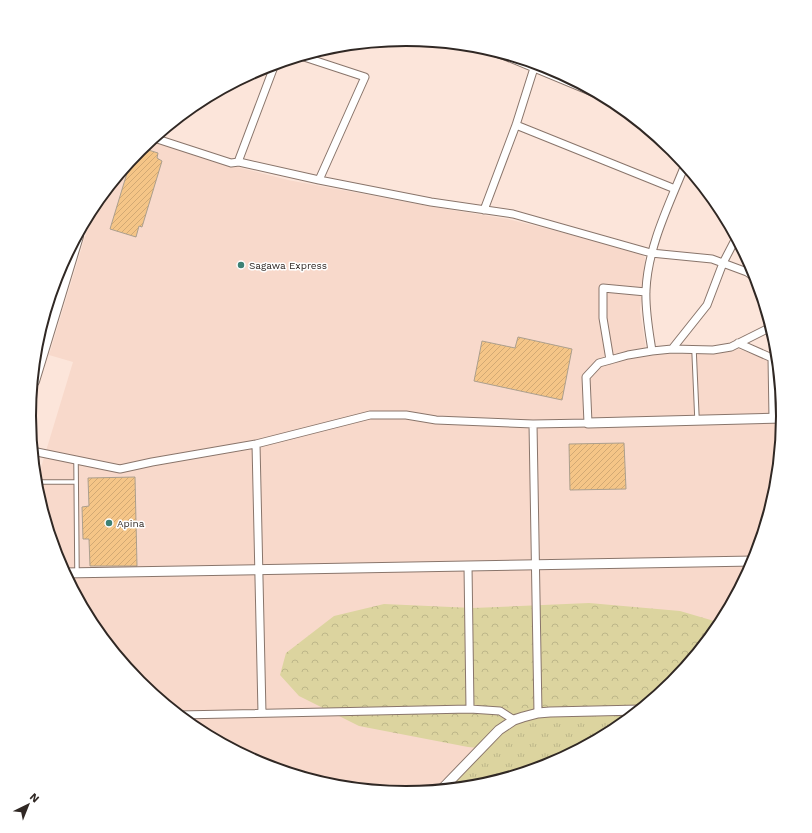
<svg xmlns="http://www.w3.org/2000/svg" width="812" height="833" font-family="'Work Sans',sans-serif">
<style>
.built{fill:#f8d9cb}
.forest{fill:url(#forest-crowns)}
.park{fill:url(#park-tufts)}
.building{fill:url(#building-hatch);stroke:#ac9f8d}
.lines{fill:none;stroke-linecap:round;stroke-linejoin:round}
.service-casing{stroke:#89756b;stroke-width:5.5}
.minor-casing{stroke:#89756b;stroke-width:9}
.tertiary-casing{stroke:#89756b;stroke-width:11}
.trunk-casing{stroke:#89756b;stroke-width:14}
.service{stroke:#fff;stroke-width:3.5}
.minor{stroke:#fff;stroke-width:7}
.tertiary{stroke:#fff;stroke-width:9}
.trunk{stroke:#fff;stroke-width:12}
.poi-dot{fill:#3d8175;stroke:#fff;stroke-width:1.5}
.labels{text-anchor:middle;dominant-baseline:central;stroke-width:3;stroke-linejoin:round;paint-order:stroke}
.poi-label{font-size:10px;fill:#302824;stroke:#fff;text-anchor:start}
.rim{fill:none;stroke:#302824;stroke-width:2}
</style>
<defs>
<pattern id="forest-crowns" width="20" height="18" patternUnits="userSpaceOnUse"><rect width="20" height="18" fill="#dcd49f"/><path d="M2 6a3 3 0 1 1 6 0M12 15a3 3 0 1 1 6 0" fill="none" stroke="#bdb689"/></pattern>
<pattern id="park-tufts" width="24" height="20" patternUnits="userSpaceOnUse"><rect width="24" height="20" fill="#dcd49f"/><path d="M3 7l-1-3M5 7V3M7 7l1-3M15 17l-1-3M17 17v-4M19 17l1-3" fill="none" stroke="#bdb689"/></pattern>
<pattern id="building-hatch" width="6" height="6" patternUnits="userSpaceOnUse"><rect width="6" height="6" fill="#f5c587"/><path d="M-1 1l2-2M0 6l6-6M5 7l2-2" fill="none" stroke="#d2a974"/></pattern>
</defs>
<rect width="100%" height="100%" fill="#fce5da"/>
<path class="built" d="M151,141L229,165L288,180L433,207L508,219L560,232L642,254L645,258L640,311L647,356L663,354H709L739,349L767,359L769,361L778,363L783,417L776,490L754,561L719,626L672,683L615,730L550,765L479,786L458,788L450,773L438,785L426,792L406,793L332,786L262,765L196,730L139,683L92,626L58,561L36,490V484L73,362L49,355L95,204L140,150Z"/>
<path class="forest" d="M589,603L680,611L721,623L672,683L615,730L567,756L468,747L359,726L299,696L280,675L286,653L334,616L384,604L473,608Z"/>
<path class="park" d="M634,715L615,730L550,765L479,786L457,788L455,783L496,739C507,729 519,723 533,718Z"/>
<path class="building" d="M142,148L158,153L157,158L162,161L142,227L139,226L136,237L110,229L131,160Z
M518,337L572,349L562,400L474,381L482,341L515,348Z
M624,443L626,489L570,490L569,444Z
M135,477L137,566H90L89,539H83L82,507L89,506L88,478Z"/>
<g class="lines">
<g class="service-casing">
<path id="service" d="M694,350L697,419
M76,460L77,573
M35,482H76"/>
</g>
<g class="minor-casing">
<path id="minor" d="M474,46L505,56L602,96
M301,56L365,77L319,180
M516,125L675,189
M154,138L231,163L239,162L319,180L431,202L513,214L651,253L712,259L747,272L756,278
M238,162L275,64
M484,210L516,125L534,68
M738,343L772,358L773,418
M672,349L707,305L723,263L736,238
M652,351C649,331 645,310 646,290C648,246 669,205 685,165
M610,360L603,318V288L646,292
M533,424L538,713
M256,444L262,713
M32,451L120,469L152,462L256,444L370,415H406L436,420L533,424L588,423L586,377L599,363L610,360L628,355L652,351L672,349L713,350L731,347L771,327
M468,566L470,709
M178,715L470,709L500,711L514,720"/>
</g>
<g class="tertiary-casing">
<path id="tertiary" d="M588,423L783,418
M64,573L754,561
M441,790L499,730L514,720L523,717L538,713L550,712L640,710"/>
</g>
<g class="trunk-casing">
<path id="trunk" d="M33,381L77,236"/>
</g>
<use href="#service" class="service"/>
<use href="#minor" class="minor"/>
<use href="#tertiary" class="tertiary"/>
<use href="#trunk" class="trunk"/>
</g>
<g class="poi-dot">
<circle cx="241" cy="265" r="4"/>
<circle cx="109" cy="523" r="4"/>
</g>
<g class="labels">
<g class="poi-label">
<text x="249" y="265">Sagawa Express</text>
<text x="117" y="523">Apina</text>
</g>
</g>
<path d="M0 0H812V833H0ZM36 416a370 370 0 1 1 740 0a370 370 0 1 1-740 0Z" fill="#fff" fill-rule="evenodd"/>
<path class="rim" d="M36 416a370 370 0 1 1 740 0a370 370 0 1 1-740 0Z"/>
<g transform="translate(28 805) rotate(43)" stroke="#ffffff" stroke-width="3" paint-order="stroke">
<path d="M0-3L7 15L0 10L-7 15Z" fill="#302824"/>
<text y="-6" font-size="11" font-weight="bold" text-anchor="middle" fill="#302824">N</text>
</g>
</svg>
